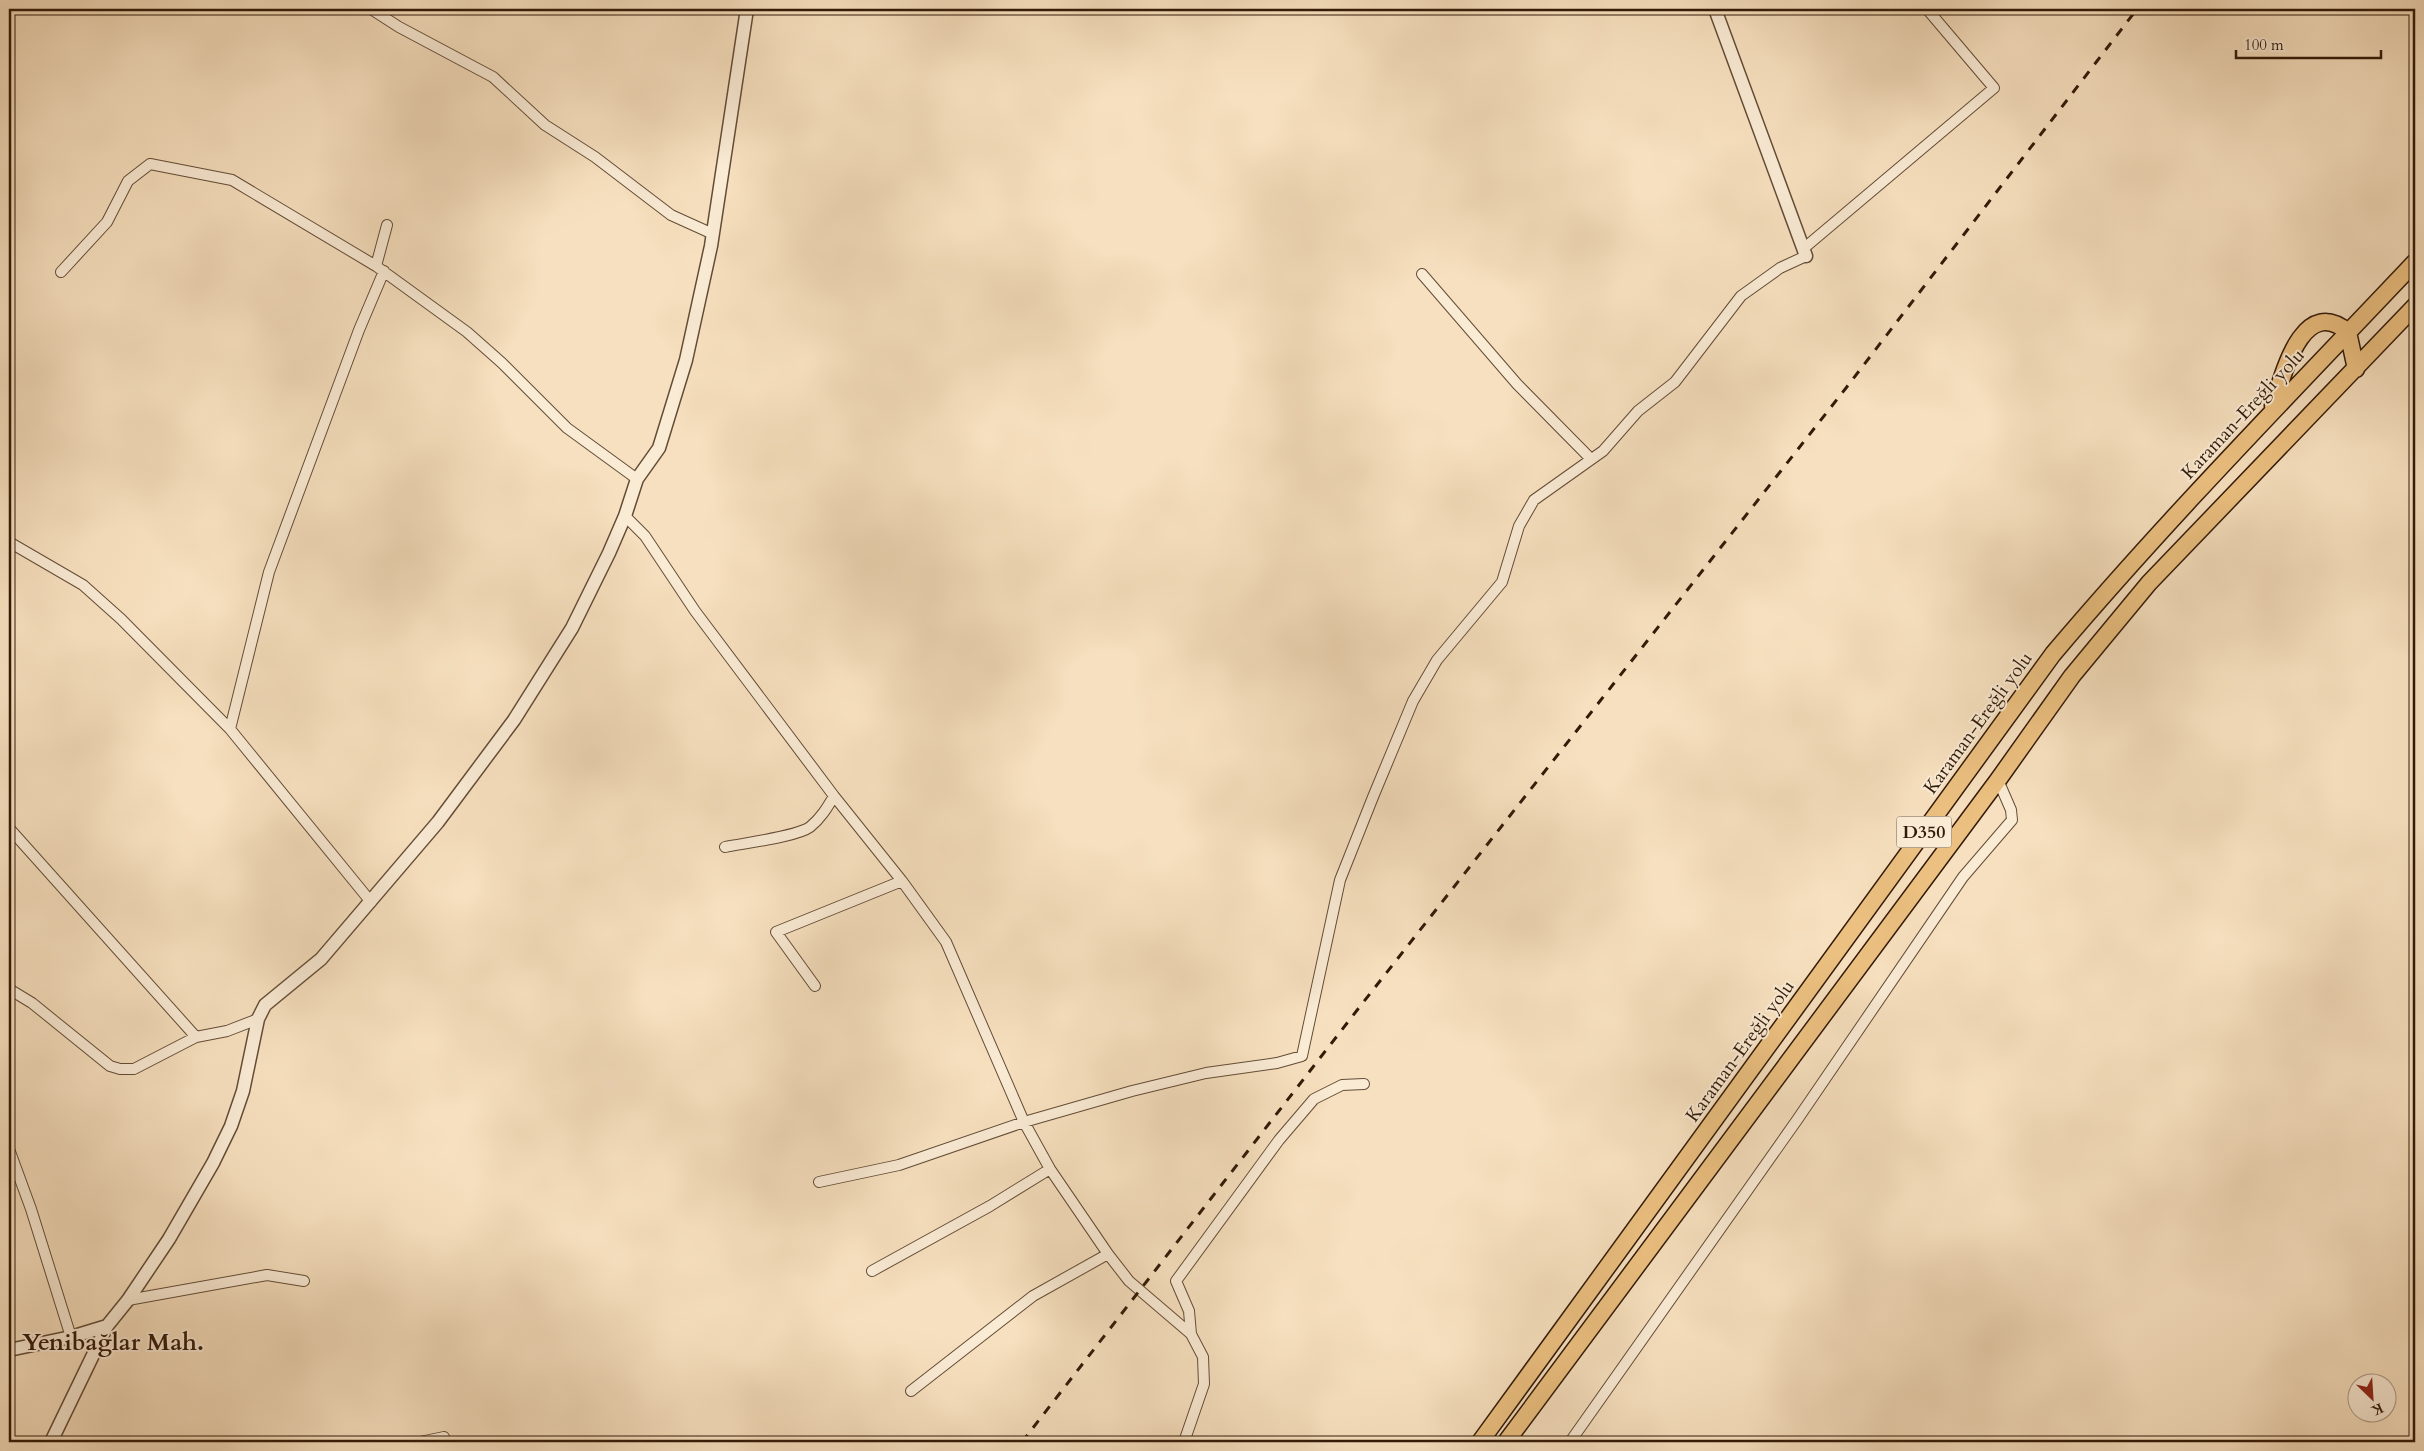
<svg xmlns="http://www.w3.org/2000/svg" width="2424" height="1451" font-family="Cardo,serif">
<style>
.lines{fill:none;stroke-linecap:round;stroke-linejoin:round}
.minor-casing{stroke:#634c36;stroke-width:12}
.tertiary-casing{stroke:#634c36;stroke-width:15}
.trunk-casing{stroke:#321a08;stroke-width:19}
.minor{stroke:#faebd5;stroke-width:10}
.tertiary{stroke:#faebd5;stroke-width:12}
.trunk{stroke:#ecc080;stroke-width:16}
.rail{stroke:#321a08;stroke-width:3;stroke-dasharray:9 9;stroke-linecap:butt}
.labels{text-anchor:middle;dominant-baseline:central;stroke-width:4;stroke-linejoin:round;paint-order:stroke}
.shield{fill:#faebd5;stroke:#6e5946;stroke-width:1}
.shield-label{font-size:18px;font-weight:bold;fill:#321a08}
.street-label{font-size:19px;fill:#321a08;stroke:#faebd5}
.district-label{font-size:24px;font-weight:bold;fill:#321a08;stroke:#faebd5}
</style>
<rect width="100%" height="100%" fill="#f7e0bf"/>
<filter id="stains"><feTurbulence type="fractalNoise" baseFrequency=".004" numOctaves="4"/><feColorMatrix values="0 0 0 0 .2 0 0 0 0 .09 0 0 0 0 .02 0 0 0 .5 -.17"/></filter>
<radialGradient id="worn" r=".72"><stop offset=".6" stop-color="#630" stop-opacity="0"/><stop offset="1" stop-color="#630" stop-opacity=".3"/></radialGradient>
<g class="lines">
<g class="minor-casing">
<path id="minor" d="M371,9L399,27L493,77L545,125L595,157L671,215L713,234
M1803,249L1994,88L1927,9
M376,266L387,225
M61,272L107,222L128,181L150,164L232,180L376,266L467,332L502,363L567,428L637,479
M1422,274L1517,384L1591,459
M625,516L645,536L695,611L834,796L902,881L946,942L1024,1122L1050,1169L1108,1254L1129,1281L1191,1334L1203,1357L1204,1384L1184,1442
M9,542L83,585L121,619L230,729L371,902
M230,729L269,572L359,330L384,271
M9,828L196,1037
M725,847C744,843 796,837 810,827C821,818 827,808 834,796
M815,986L776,932L902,881
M9,989L32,1003L110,1066L120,1069H134L196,1037L227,1031L258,1019
M9,1149L31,1209L71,1337
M819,1182L899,1165L1024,1122L1132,1091L1206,1073L1277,1063L1302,1056L1340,880L1373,797L1413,701L1437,660L1502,582L1519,526L1534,500L1603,451L1638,411L1675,382L1741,296L1780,268L1806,256
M872,1271L990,1206L1050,1169
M128,1300L267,1275L304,1281
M1191,1334L1189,1311L1176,1281L1279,1140L1314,1099L1342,1085L1364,1084
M911,1391L1033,1296L1108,1254
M420,1442L444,1437
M1570,1442L1797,1120L1963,877L2012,820L2011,810L1998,780"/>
</g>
<g class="tertiary-casing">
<path id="tertiary" d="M1715,9L1806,256
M9,1350L71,1337L107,1326
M51,1442L107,1326L128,1300L169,1239L213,1163L231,1126L243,1091L258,1019L265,1005L321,959L438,822L514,720L572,628L609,553L625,516L637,479L659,448L686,360L711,246L747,9"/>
</g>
<g class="trunk-casing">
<path id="trunk" d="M2273,406C2283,375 2302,294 2348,332L2356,369
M1480,1442L2053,654C2168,518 2293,391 2415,262
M1506,1442L1998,780L2072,676L2149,583L2415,306"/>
</g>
<use href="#minor" class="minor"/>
<use href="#tertiary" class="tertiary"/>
<use href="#trunk" class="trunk"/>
<path class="rail" d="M1022,1442L1358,1009L1846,388L2137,9"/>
</g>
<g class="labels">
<rect class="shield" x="1896.5" y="816.5" width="55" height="31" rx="4"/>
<g class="shield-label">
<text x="1924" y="832">D350</text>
</g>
<g class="street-label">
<text transform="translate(2243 414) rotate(-47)">Karaman-Ereğli yolu</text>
<text transform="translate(1978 723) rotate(-54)">Karaman-Ereğli yolu</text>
<text transform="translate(1740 1051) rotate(-54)">Karaman-Ereğli yolu</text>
</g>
<g class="district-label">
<text x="113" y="1342">Yenibağlar Mah.</text>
</g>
</g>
<rect width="2424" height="1451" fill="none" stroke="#f7e0bf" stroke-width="30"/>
<rect x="10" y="10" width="2404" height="1431" fill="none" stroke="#321a08" stroke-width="2.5"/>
<rect x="15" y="15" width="2394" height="1421" fill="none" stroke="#321a08"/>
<g transform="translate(2372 1398) rotate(155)"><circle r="24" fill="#faebd5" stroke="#aa9783"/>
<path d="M0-4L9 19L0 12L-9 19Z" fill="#8f2418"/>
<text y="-8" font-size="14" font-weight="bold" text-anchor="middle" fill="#321a08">K</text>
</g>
<path d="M2236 50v8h145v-8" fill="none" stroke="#321a08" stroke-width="2.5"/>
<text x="2244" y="50" font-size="15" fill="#321a08" stroke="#faebd5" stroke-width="4" paint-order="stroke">100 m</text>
<rect width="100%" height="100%" filter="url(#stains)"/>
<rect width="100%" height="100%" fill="url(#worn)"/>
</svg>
